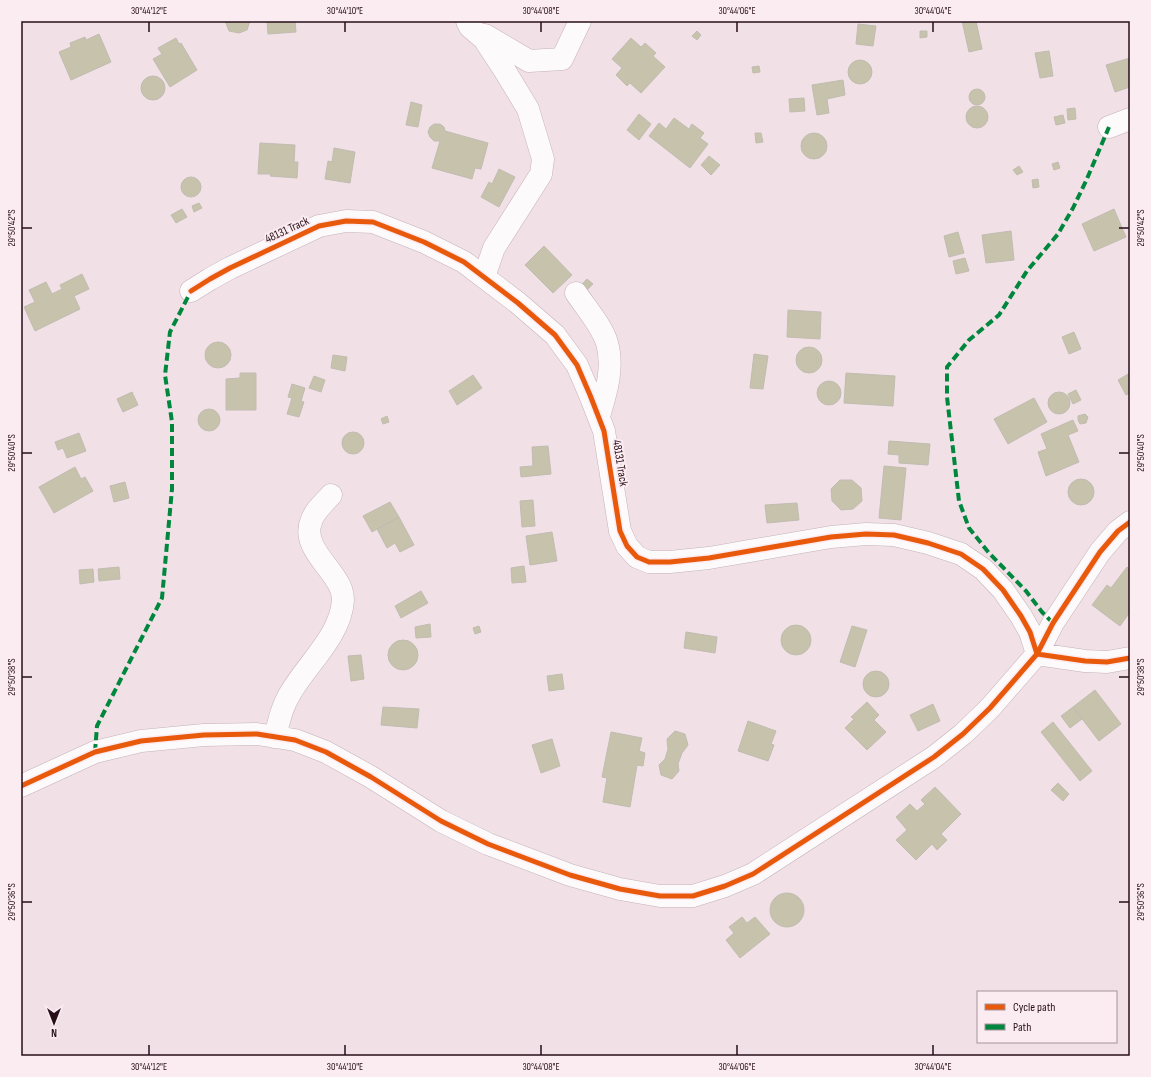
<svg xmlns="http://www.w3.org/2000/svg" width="1151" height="1077" font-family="'Sofia Sans Condensed',sans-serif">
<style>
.building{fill:#c7c2ab;stroke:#c1bcb1}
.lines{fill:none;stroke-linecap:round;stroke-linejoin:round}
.minor-casing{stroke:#c5b1b8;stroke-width:23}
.minor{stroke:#fdfafb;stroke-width:22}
.quiet{stroke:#00873e;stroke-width:4;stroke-dasharray:8 4;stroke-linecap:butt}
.cycleway-casing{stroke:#fbecf1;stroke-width:8}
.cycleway{stroke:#e8590c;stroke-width:5}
.ticks{fill:none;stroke:#270e18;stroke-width:1.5}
.labels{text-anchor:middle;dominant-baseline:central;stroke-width:4;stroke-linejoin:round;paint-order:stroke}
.street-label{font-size:12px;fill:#270e18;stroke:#fbecf1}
.neatline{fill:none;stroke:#270e18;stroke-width:1.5}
.ticks-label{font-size:10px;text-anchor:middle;fill:#270e18}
</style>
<rect width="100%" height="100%" fill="#f1e1e6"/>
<path class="building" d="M225,21H250L247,30L239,33L229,31Z
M267,21H295L296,32L268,34Z
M962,21H976L982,49L969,52Z
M858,24L876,26L873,46L856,44Z
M697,31L701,35L697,40L692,36Z
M920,31H927V37L920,38Z
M99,34L111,62L71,80L59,52L71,47L70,43L85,37L86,40Z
M176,38L179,44L181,43L197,70L170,87L153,59L162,54L158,48Z
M631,38L641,47L645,43L656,53L653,56L665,67L641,93L630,83L627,86L616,75L622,68L612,59Z
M1049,51L1053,76L1040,78L1035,53Z
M1130,58V87L1115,92L1106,65Z
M848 72a12 12 0 1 1 24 0a12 12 0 1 1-24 0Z
M759,66L760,72L753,73L752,67Z
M141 88a12 12 0 1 1 24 0a12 12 0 1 1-24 0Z
M843,80L845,95L827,99L829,113L817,115L812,85Z
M969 97a8 8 0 1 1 16 0a8 8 0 1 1-16 0Z
M804,98L805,111L790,112L789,99Z
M411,102L422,105L418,127L406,125Z
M966 117a11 11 0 1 1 22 0a11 11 0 1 1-22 0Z
M1075,108L1076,119L1068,120L1067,109Z
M639,114L651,124L639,140L627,130Z
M1063,115L1065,123L1056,125L1054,117Z
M674,118L689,129L692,124L704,133L700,138L708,144L690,168L649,136L659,123L666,129Z
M434,124H440L444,127L445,131L488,143L481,169L475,168L472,179L432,168L440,141H434L430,137L428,132L430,127Z
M801 146a13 13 0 1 1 26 0a13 13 0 1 1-26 0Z
M755,133H761L763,142L756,143Z
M260,143L295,145L294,162H298L297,178L270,176L271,174H258Z
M334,148L355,152L350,183L325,179L328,161L332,162Z
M709,156L720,165L711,175L701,165Z
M1058,162L1060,168L1054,170L1052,164Z
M1019,166L1023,172L1017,175L1013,170Z
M499,169L515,177L499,207L481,197L489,182L492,184Z
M181 187a10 10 0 1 1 20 0a10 10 0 1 1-20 0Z
M1038,179L1039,187L1033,188L1032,180Z
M199,203L202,208L194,212L192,206Z
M182,209L187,217L176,223L171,215Z
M1114,209L1126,237L1094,251L1082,224Z
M1011,231L1014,260L986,263L982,235Z
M958,232L964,253L949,257L944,236Z
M544,246L572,275L553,293L525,265Z
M965,258L969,271L956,274L953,261Z
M82,274L89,289L74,296L80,309L35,331L24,307L35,302L29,290L46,282L52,294L62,289L60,285Z
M587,279L593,284L587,290L582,284Z
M788,310L821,312L820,339L787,337Z
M1074,332L1081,349L1069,354L1062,337Z
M205 355a13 13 0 1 1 26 0a13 13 0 1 1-26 0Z
M796 360a13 13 0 1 1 26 0a13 13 0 1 1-26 0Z
M754,354L768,356L763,389L750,388Z
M333,355L347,357L345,371L331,368Z
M240,373H256V410H226V379L240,378Z
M846,373L895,376L893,406L844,403Z
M1130,373V393L1126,395L1118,380Z
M473,375L482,388L457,405L449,391Z
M314,376L325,380L321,392L309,388Z
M817 393a12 12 0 1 1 24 0a12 12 0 1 1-24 0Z
M292,384L305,388L301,401L304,402L299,417L287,414L292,398L288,397Z
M1076,390L1081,400L1073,404L1068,394Z
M132,392L138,405L123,412L117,399Z
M1048 403a11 11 0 1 1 22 0a11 11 0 1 1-22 0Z
M1034,398L1047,422L1008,444L994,419Z
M198 420a11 11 0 1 1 22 0a11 11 0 1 1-22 0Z
M1085,414L1088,417L1086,423L1080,424L1078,420V416Z
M387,416L389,422L383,424L381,419Z
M1073,420L1078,431L1068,435L1079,462L1046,476L1038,452L1047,449L1041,434Z
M342 443a11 11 0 1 1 22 0a11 11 0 1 1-22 0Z
M79,433L86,451L67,458L63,448L58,450L55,442Z
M889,441L930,444L928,465L899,463V455L888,454Z
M548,446L551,474L521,477L520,467L533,466L532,447Z
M884,466L906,468L901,520L879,518Z
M75,467L81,479L85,477L93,491L54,513L39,487Z
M1068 492a13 13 0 1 1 26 0a13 13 0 1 1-26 0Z
M840,480H852L861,488L862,501L853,509L841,510L832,501L831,489Z
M125,482L129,498L114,502L110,486Z
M533,500L535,526L522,527L520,501Z
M390,502L399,517L372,532L363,516Z
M797,503L799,520L767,523L765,505Z
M399,517L414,545L400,552L395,543L387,548L377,529Z
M552,532L557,561L530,565L526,536Z
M524,566L526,582L512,583L511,568Z
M119,567L120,579L99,581L98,569Z
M1127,567L1130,569V612L1120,626L1092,605L1107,585L1111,588Z
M93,569L94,582L80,584L79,570Z
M421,591L428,603L401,618L395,606Z
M430,624L431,637L416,638L415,627Z
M781 640a15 15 0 1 1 30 0a15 15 0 1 1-30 0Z
M479,626L481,632L475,634L473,628Z
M852,626L867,630L855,667L840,662Z
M686,632L717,637L715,653L684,648Z
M388 655a15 15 0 1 1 30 0a15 15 0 1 1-30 0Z
M361,655L364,679L351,681L348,656Z
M863 684a13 13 0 1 1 26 0a13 13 0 1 1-26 0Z
M562,674L564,689L549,691L547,676Z
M1095,690L1121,724L1099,741L1073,707Z
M867,702L879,715L874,720L886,732L867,750L845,728L854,719L851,717Z
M933,704L940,721L918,731L910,715Z
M383,707L419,709L417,728L381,725Z
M1073,707L1082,719L1070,728L1061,716Z
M748,721L776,731L771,744L774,745L768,761L738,751Z
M1053,722L1092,771L1080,781L1041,732Z
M675,731L685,734L688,745L682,753L678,764L679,771L672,779L661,775L659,765L665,759L668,749L667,739Z
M611,732L642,738L639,751L645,753L643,766L637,765L630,807L603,802L607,778L602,777Z
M552,739L560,766L541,773L532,745Z
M1058,783L1069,794L1063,801L1051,790Z
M935,787L961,814L941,834L947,840L937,850L932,844L916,860L896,840L907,830L896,817L910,804L917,811L925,804L921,800Z
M770 910a17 17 0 1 1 34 0a17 17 0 1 1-34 0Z
M742,917L747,923L755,917L770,934L740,958L726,940L734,933L729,927Z"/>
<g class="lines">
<g class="minor-casing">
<path id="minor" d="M467,21L470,27L484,39L505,71L528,109L543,159L541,174L494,248L484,277
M485,35L529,61L562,59L580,21
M1109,127L1130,119
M191,291L210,279L230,268L319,226L346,221L373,222L424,242L464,262L518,303L555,335L577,365L590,395L604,431L620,531L627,546L637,557L649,562H670L709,558L831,537L866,534L894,535L928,543L961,554L983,569L1003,590L1021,616L1030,632L1037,654L1085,661L1107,662L1130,658
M576,293C586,308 602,326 607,343C614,368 606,393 599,416
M275,737C279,721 282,706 291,692C308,663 341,635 343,600C343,591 340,585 335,578C325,562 303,543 311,522C314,511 324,503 331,495
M21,786L95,752L141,741L204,735L257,734L295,740L326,752L371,777L441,821L488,844L570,875L620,889L660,896H693L725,886L753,874L934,757L963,734L990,708L1037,654L1053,623L1100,552L1118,531L1130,522"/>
</g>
<use href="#minor" class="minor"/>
<path class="quiet" d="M1053,623L1042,612L1026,591L989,553L969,528L959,501L947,397V367L969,340L999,315L1027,271L1058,234L1073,208L1086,181L1109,127
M95,752L97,726L162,598L172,489V422L165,375L170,332L191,291"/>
<g class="cycleway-casing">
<path id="cycleway" d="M191,291L210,279L230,268L319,226L346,221L373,222L424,242L464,262L518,303L555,335L577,365L590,395L604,431L620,531L627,546L637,557L649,562H670L709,558L831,537L866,534L894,535L928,543L961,554L983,569L1003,590L1021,616L1030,632L1037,654L1085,661L1107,662L1130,658
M21,786L95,752L141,741L204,735L257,734L295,740L326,752L371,777L441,821L488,844L570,875L620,889L660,896H693L725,886L753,874L934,757L963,734L990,708L1037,654L1053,623L1100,552L1118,531L1130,522"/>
</g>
<use href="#cycleway" class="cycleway"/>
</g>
<path class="ticks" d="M149,22V32M345,22V32M541,22V32M737,22V32M933,22V32M22,228H32M1119,228H1129M22,453H32M1119,453H1129M22,677H32M1119,677H1129M22,902H32M1119,902H1129M149,1045V1055M345,1045V1055M541,1045V1055M737,1045V1055M933,1045V1055"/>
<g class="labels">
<g class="street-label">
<text transform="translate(287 230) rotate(-25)">48131 Track</text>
<text transform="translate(620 463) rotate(81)">48131 Track</text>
</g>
</g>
<rect width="1151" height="1077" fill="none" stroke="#fbecf1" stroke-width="44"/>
<rect x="977" y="991" width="140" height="52" fill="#fbecf1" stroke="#a6939a"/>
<rect x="985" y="1004" width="20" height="6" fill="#e8590c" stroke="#a6939a"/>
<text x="1013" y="1011" font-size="12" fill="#270e18">Cycle path</text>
<rect x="985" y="1024" width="20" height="6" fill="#00873e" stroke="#a6939a"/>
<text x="1013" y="1031" font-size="12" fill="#270e18">Path</text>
<g transform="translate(54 1023) rotate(180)" stroke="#fbecf1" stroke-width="3" paint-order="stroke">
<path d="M0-3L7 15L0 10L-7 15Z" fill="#270e18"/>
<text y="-6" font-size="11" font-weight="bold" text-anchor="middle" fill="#270e18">N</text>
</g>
<rect x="22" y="22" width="1107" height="1033" class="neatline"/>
<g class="ticks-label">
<text x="149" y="14">30°44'12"E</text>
<text x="345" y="14">30°44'10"E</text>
<text x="541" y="14">30°44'08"E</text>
<text x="737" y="14">30°44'06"E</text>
<text x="933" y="14">30°44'04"E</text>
<text transform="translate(1140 228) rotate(-90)" y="4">29°50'42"S</text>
<text transform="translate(11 228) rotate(-90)" y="4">29°50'42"S</text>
<text transform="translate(1140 453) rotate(-90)" y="4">29°50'40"S</text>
<text transform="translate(11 453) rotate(-90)" y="4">29°50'40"S</text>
<text transform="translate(1140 677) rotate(-90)" y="4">29°50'38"S</text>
<text transform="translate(11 677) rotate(-90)" y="4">29°50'38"S</text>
<text transform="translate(1140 902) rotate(-90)" y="4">29°50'36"S</text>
<text transform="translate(11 902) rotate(-90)" y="4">29°50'36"S</text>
<text x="149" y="1070">30°44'12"E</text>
<text x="345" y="1070">30°44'10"E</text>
<text x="541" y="1070">30°44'08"E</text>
<text x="737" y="1070">30°44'06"E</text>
<text x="933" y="1070">30°44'04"E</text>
</g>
</svg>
